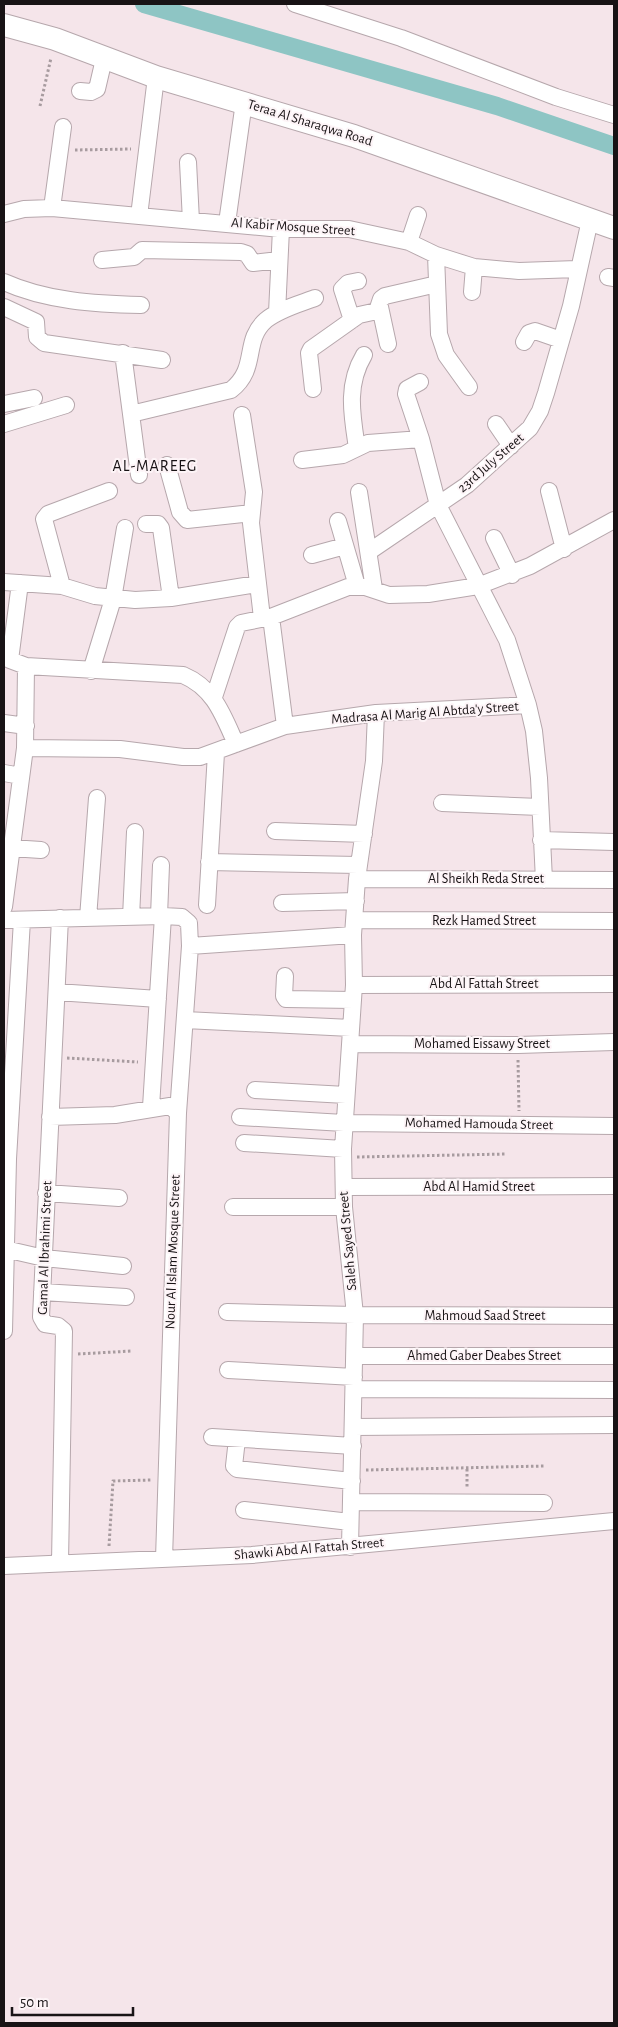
<svg xmlns="http://www.w3.org/2000/svg" width="618" height="2027" font-family="'Alegreya Sans',sans-serif">
<style>
.lines{fill:none;stroke-linecap:round;stroke-linejoin:round}
.canal{stroke:#8ec5c4;stroke-width:18}
.street-casing{stroke:#b6a7ac;stroke-width:18}
.secondary-casing{stroke:#b6a7ac;stroke-width:24}
.path{stroke:#a79b9f;stroke-width:3;stroke-dasharray:2.5 2.5;stroke-linecap:butt}
.street{stroke:#fff;stroke-width:16}
.secondary{stroke:#fff;stroke-width:22}
.labels{text-anchor:middle;dominant-baseline:central;stroke-width:4;stroke-linejoin:round;paint-order:stroke}
.street-label{font-size:14px;fill:#181315;stroke:#fdf4f7}
.quarter-label{font-size:16px;letter-spacing:1px;fill:#181315;stroke:#fdf4f7}
</style>
<rect width="100%" height="100%" fill="#f5e5ea"/>
<g class="lines">
<path class="canal" d="M144,4L497,106L614,146"/>
<g class="street-casing">
<path id="street" d="M295,4L401,38L556,97L614,115
M80,91L91,92L97,89L104,59
M188,162L191,221
M52,208L63,127
M4,214L24,209L52,208L281,229H349L409,242L436,255L474,267L519,271L577,269
M139,216L156,77
M227,223L244,102
M409,242L418,215
M436,255L439,334L446,355L469,387
M102,260L134,257L142,250L241,252L247,254L253,263L279,260
M608,277L614,278
M4,282C46,301 95,304 141,305
M472,292L474,267
M4,307L36,322L37,337L44,343L162,360
M380,307L388,344
M277,313L281,229
M352,320L342,289L348,283L358,281
M524,342L529,333L535,331L561,340
M123,353L139,475
M420,382L407,389L406,394L421,439L438,505L507,640L528,705L534,731L539,778L544,880
M313,389L309,353L311,349L359,315L377,311L381,299L385,296L437,284
M4,404L34,398
M131,414L231,390C259,368 242,341 266,320C280,309 299,304 315,298
M242,415L254,492L251,523L262,618
M4,424L66,405
M496,424L511,446
M357,448C352,415 346,385 364,355
M302,460L343,455L368,443L421,439
M167,465L180,512L187,520L252,513
M549,491L564,549
M359,492L374,589
M338,521L357,586
M146,524H158L161,528L171,598
M494,538L512,575
M370,551L467,485L530,428L540,411L546,393L571,306L590,220
M312,555L345,546
M4,582L62,586L95,596L135,600L171,598L257,584
M62,586L44,519L48,514L109,491
M271,617L285,726
M4,655L10,660L26,666L25,748L4,907
M10,660L20,583
M26,666L183,675C214,688 223,715 236,744
M91,671L113,599L125,528
M214,697L237,627L241,623L271,617L348,587H365L389,595L428,594L478,586L530,566L614,520
M4,723L26,726
M25,748L120,749L183,757H200L285,726L376,713L528,705
M4,773L21,776
M442,803L540,807
M275,831L364,834
M541,840L614,842
M11,848L41,850
M209,862L358,865
M357,879L614,880
M282,903L356,901
M207,905L216,753
M159,916L161,865
M131,917L135,832
M60,918L41,1317L45,1324L58,1326L64,1331L60,1563
M88,918L97,798
M4,920L163,916L182,917L189,923L190,946L178,1113L164,1559
M354,920L614,921
M190,946L353,935
M285,976L284,996L286,999L353,1000
M354,985L614,984
M57,992L158,999
M185,1020L351,1028
M350,1044L518,1045L614,1042
M255,1090L346,1095
M151,1107L163,916
M50,1117L115,1115L170,1106L178,1113
M240,1117L344,1123L614,1126
M244,1143L343,1149
M344,1187L614,1186
M46,1193L119,1198
M233,1207H344
M5,1249L44,1258L123,1266
M42,1292L126,1297
M227,1312L355,1315L614,1316
M4,1331L8,1159L22,920
M354,1356H614
M228,1370L354,1377
M354,1389L614,1390
M353,1427L614,1425
M212,1437L353,1446
M237,1439L234,1466L237,1469L352,1481
M351,1502L544,1503
M244,1510L350,1522
M350,1547L355,1315L344,1207L343,1149L354,985L353,935L357,879L374,761L376,713
M4,1566L252,1555L614,1521"/>
</g>
<g class="secondary-casing">
<path id="secondary" d="M4,25L55,39L156,77L354,136L614,228"/>
</g>
<path class="path" d="M40,106L51,58
M75,150L131,149
M67,1058L138,1062
M518,1060L519,1111
M357,1157L506,1154
M78,1354L132,1351
M467,1469V1487
M366,1470L545,1466
M109,1546L113,1481L152,1480"/>
<use href="#street" class="street"/>
<use href="#secondary" class="secondary"/>
</g>
<g class="labels">
<g class="street-label">
<text transform="translate(310 123) rotate(17)">Teraa Al Sharaqwa Road</text>
<text transform="translate(293 227) rotate(4)">Al Kabir Mosque Street</text>
<text transform="translate(491 463) rotate(-41)">23rd July Street</text>
<text transform="translate(425 713) rotate(-4)">Madrasa Al Marig Al Abtda'y Street</text>
<text x="486" y="879">Al Sheikh Reda Street</text>
<text x="484" y="921">Rezk Hamed Street</text>
<text x="484" y="984">Abd Al Fattah Street</text>
<text x="482" y="1044">Mohamed Eissawy Street</text>
<text transform="translate(479 1124) rotate(1)">Mohamed Hamouda Street</text>
<text x="479" y="1187">Abd Al Hamid Street</text>
<text transform="translate(348 1241) rotate(-95)">Saleh Sayed Street</text>
<text transform="translate(45 1248) rotate(-88)">Gamal Al Ibrahimi Street</text>
<text transform="translate(173 1252) rotate(-88)">Nour Al Islam Mosque Street</text>
<text x="485" y="1316">Mahmoud Saad Street</text>
<text x="484" y="1356">Ahmed Gaber Deabes Street</text>
<text transform="translate(309 1549) rotate(-5)">Shawki Abd Al Fattah Street</text>
</g>
<g class="quarter-label">
<text x="155" y="466">AL-MAREEG</text>
</g>
</g>
<rect width="618" height="2027" fill="none" stroke="#181315" stroke-width="10"/>
<path d="M12 2007v8h121v-8" fill="none" stroke="#181315" stroke-width="2.5"/>
<text x="20" y="2007" font-size="15" fill="#181315" stroke="#fdf4f7" stroke-width="4" paint-order="stroke">50 m</text>
</svg>
